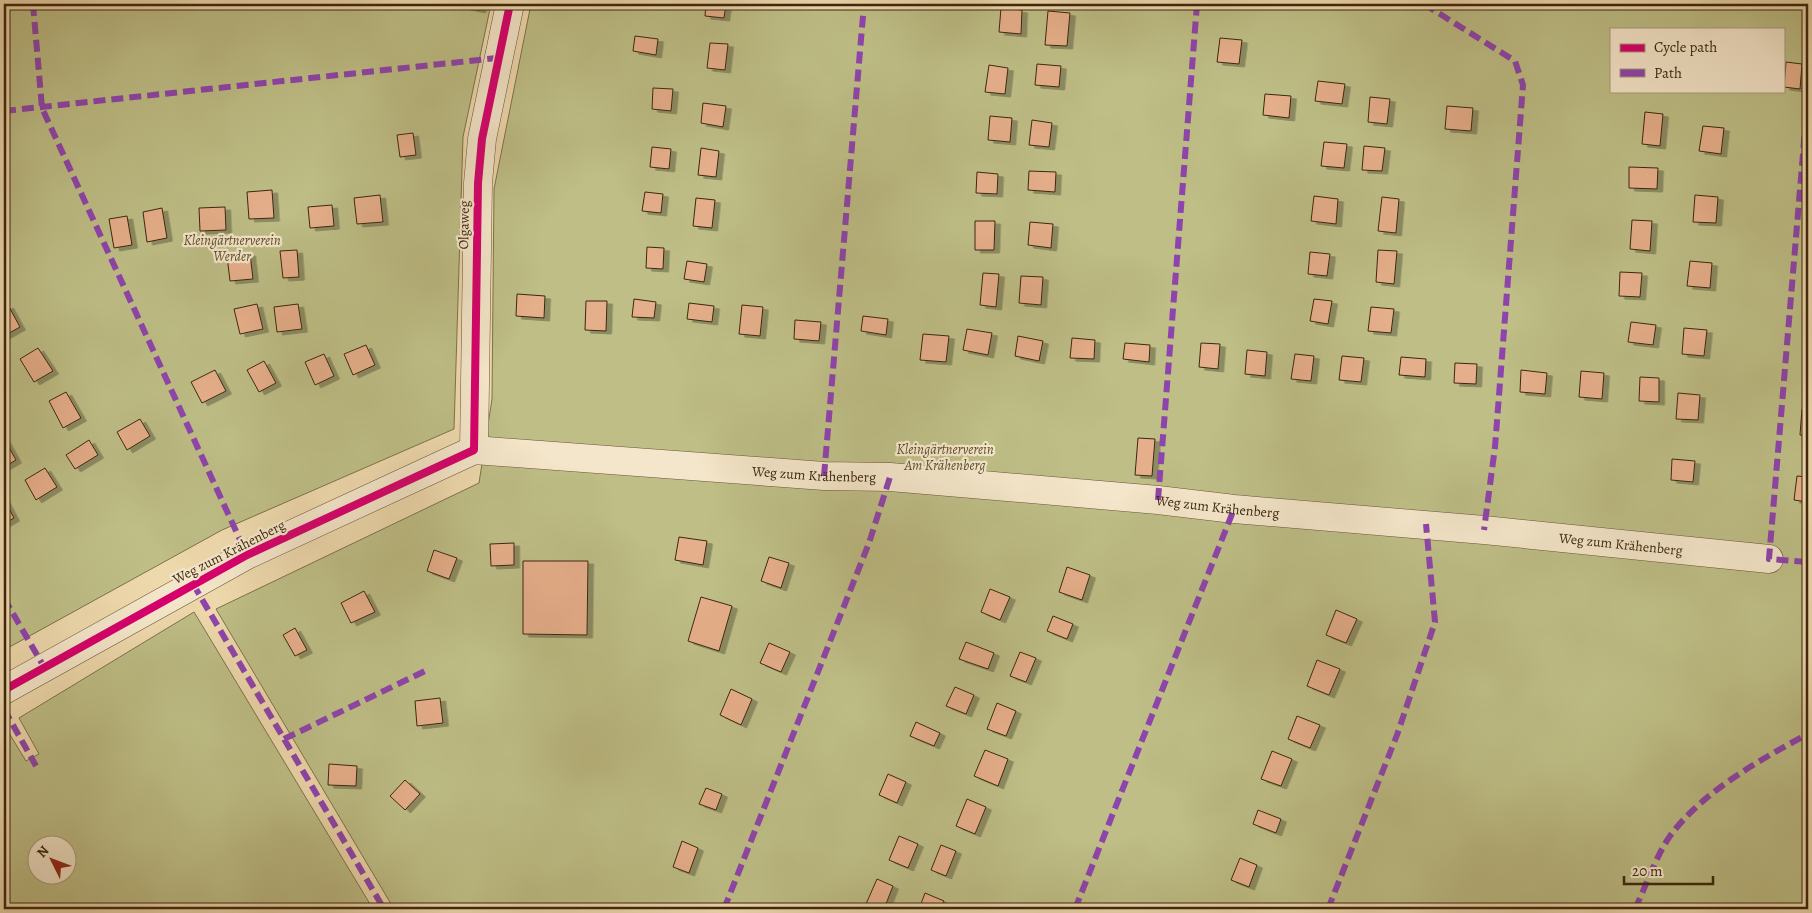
<svg xmlns="http://www.w3.org/2000/svg" width="1812" height="913" font-family="Alegreya,serif">
<style>
.green{fill:#bebe86;stroke:#7d724a;fill-rule:evenodd}
.building{fill:#e6af8b;stroke:#3c270f;filter:url(#shadow)}
.lines{fill:none;stroke-linecap:round;stroke-linejoin:round}
.minor-casing{stroke:#685436;stroke-width:29}
.minor{stroke:#f4e6ca;stroke-width:28}
.quiet{stroke:#8e44ad;stroke-width:6;stroke-dasharray:12 6;stroke-linecap:butt}
.cycleway-casing{stroke:#f4e6ca;stroke-width:11}
.cycleway{stroke:#d6006c;stroke-width:8}
.labels{text-anchor:middle;dominant-baseline:central;stroke-width:4.5;stroke-linejoin:round;paint-order:stroke}
.street-label{font-size:14px;fill:#3c270f;stroke:#f4e6ca}
.park-label{font-size:14px;font-style:italic;fill:#5c4d2d;stroke:#f4e6ca}
</style>
<defs>
<filter id="shadow"><feDropShadow dx="5.5" dy="3" stdDeviation="0" flood-color="#0004"/></filter>
</defs>
<rect width="100%" height="100%" fill="#eed9ad"/>
<filter id="stains"><feTurbulence type="fractalNoise" baseFrequency=".004" numOctaves="4"/><feColorMatrix values="0 0 0 0 .2 0 0 0 0 .09 0 0 0 0 .02 0 0 0 .5 -.17"/></filter>
<radialGradient id="worn" r=".72"><stop offset=".6" stop-color="#630" stop-opacity="0"/><stop offset="1" stop-color="#630" stop-opacity=".3"/></radialGradient>
<path class="green" d="M4,4H491L463,137L454,429L222,530L4,650Z
M531,4H1808V909H394L216,609L479,483L492,399L494,189ZM1611,29H1783V91H1611Z
M194,612L373,909H4V725L26,761L39,754L19,718ZM38,846H68V876H38Z"/>
<path class="building" d="M462,4H482L480,10L461,6Z
M637,4H654L653,7Z
M706,4H726L724,18L705,16Z
M1001,8L1022,10L1021,34L999,32Z
M1048,11L1070,13L1067,46L1045,45Z
M635,36L658,39L656,55L633,51Z
M1220,38L1242,40L1239,64L1217,62Z
M710,43L728,44L725,70L707,68Z
M1786,62L1802,64L1800,89L1784,87Z
M1037,64L1061,66L1059,87L1035,85Z
M989,65L1008,68L1005,94L985,92Z
M1318,81L1345,84L1342,104L1315,101Z
M653,88L673,89L671,111L652,109Z
M1265,94L1291,96L1289,118L1263,115Z
M1370,97L1390,99L1387,124L1368,122Z
M703,103L726,106L723,127L701,123Z
M1447,106L1473,108L1471,131L1445,129Z
M1645,112L1663,114L1660,146L1642,144Z
M990,116L1012,118L1010,142L988,140Z
M1032,120L1052,123L1049,147L1029,145Z
M1703,126L1724,128L1721,154L1699,151Z
M413,133L416,155L400,157L397,135Z
M1324,142L1347,144L1344,168L1321,166Z
M1364,146L1385,148L1382,171L1362,170Z
M652,147L671,149L669,169L650,167Z
M701,148L719,151L716,177L698,175Z
M1629,167L1658,168L1657,189L1629,188Z
M1029,171L1056,172L1055,192L1028,190Z
M977,172L998,174L997,194L976,193Z
M272,190L274,218L249,219L247,192Z
M645,192L663,194L661,213L642,211Z
M380,195L383,222L357,224L354,198Z
M1695,195L1718,197L1716,223L1693,222Z
M1314,196L1338,199L1336,224L1311,221Z
M1382,197L1399,199L1396,233L1378,231Z
M696,198L715,200L712,228L693,226Z
M332,205L334,226L310,228L308,207Z
M225,207L226,230L200,231L199,208Z
M162,208L167,238L147,242L143,212Z
M127,216L132,245L114,248L109,219Z
M1632,220L1652,221L1650,251L1630,249Z
M975,221H995L994,250H975Z
M1030,222L1053,224L1051,248L1028,245Z
M647,247L664,248L663,269L646,268Z
M297,250L299,277L283,278L280,251Z
M1378,250L1397,251L1394,284L1376,282Z
M1310,252L1330,254L1327,276L1308,274Z
M250,253L253,279L230,281L227,256Z
M687,261L707,264L704,282L684,279Z
M1690,261L1712,263L1710,288L1687,286Z
M1620,272L1642,273L1640,297L1619,296Z
M983,273L999,274L996,307L980,305Z
M1021,276L1043,277L1041,305L1019,303Z
M517,294L545,296L544,318L516,316Z
M634,299L656,302L654,318L632,317Z
M1314,299L1332,301L1328,324L1310,321Z
M586,301H607L606,331L585,330Z
M689,303L714,306L712,322L687,319Z
M257,304L263,329L240,334L234,309Z
M298,304L302,329L277,332L274,307Z
M8,305L20,327L4,336V307Z
M742,305L763,307L760,336L739,334Z
M1371,307L1394,309L1391,333L1368,331Z
M863,316L888,319L886,335L861,331Z
M795,320L821,322L819,341L794,339Z
M1631,322L1656,325L1653,345L1628,342Z
M1684,328L1707,330L1704,356L1682,354Z
M967,329L992,333L988,355L963,350Z
M923,334L949,336L946,362L920,360Z
M1018,336L1043,341L1039,361L1015,356Z
M1072,338L1095,340L1094,359L1070,358Z
M1125,343L1150,345L1149,362L1123,359Z
M1201,343L1220,344L1218,369L1199,367Z
M1808,344V368L1805,367Z
M366,345L375,365L353,375L344,354Z
M38,348L53,371L34,382L20,359Z
M1247,350L1267,352L1265,376L1245,374Z
M324,354L334,376L315,385L305,362Z
M1295,354L1314,356L1311,381L1291,379Z
M1342,356L1364,358L1361,382L1339,380Z
M1401,357L1426,359L1425,377L1399,375Z
M264,361L276,383L259,392L247,370Z
M1455,363L1477,364L1476,384L1454,383Z
M215,370L226,391L202,403L191,382Z
M1521,370L1547,373L1545,394L1520,392Z
M1581,371L1604,373L1602,399L1579,397Z
M1640,377L1659,378V402L1639,401Z
M66,392L81,418L63,428L49,401Z
M1678,393L1700,395L1698,420L1676,419Z
M1802,409L1808,410V436L1800,435Z
M140,419L150,436L127,450L117,432Z
M4,438L16,460L4,467Z
M1138,438L1155,439L1152,476L1135,475Z
M89,440L98,455L75,469L66,455Z
M1672,459L1695,461L1693,482L1671,480Z
M45,468L57,487L36,500L25,480Z
M1797,476L1808,477V502L1794,500Z
M4,499L14,518L4,524Z
M679,537L707,541L703,565L675,560Z
M514,543V565L491,566L490,544Z
M434,550L457,558L449,579L427,571Z
M769,557L789,563L781,588L761,581Z
M523,561H588L587,635L523,634Z
M1067,567L1090,575L1082,600L1059,592Z
M990,589L1010,597L1000,620L981,612Z
M364,591L375,612L351,623L341,603Z
M701,597L732,606L719,651L688,641Z
M1336,610L1357,619L1346,643L1326,635Z
M1053,616L1073,624L1067,639L1047,631Z
M295,628L307,650L295,656L283,635Z
M966,642L994,653L988,669L959,659Z
M769,643L790,652L781,672L760,663Z
M1020,652L1036,658L1026,682L1010,676Z
M1317,660L1340,669L1329,695L1307,686Z
M955,687L974,695L966,714L946,706Z
M731,689L752,699L741,725L720,715Z
M440,698L443,723L417,726L415,701Z
M997,703L1016,711L1006,736L987,729Z
M1297,716L1320,725L1310,748L1288,739Z
M916,722L940,733L934,746L910,736Z
M985,750L1008,759L998,786L974,776Z
M1272,751L1292,759L1281,786L1261,779Z
M329,764L357,766L356,786L328,785Z
M888,774L906,782L897,803L879,795Z
M405,780L420,794L405,810L390,796Z
M706,788L722,794L716,810L699,804Z
M967,799L986,807L975,834L956,826Z
M1258,810L1281,819L1276,833L1253,824Z
M899,836L918,844L908,868L889,860Z
M682,841L698,848L689,873L673,867Z
M941,845L956,851L946,876L931,870Z
M1240,858L1257,865L1249,887L1231,880Z
M877,879L893,886L884,909L866,904Z
M925,893L944,901L940,909H919Z
M485,903L495,909H481Z"/>
<g class="lines">
<g class="minor-casing">
<g id="minor">
<path d="M474,450L478,183L482,139L510,4"/>
<path id="s1" d="M4,690L247,555L474,450L824,476L890,477L1158,500L1234,509L1484,530L1769,559"/>
</g>
</g>
<use href="#minor" class="minor"/>
<path class="quiet" d="M33,4L42,108L247,555
M1424,4L1515,61L1523,85L1495,447L1484,530
M4,111L497,58
M1806,118L1769,559L1808,562
M824,476L864,4
M1158,500L1197,4
M193,584L384,909
M4,598L44,667
M4,709L36,766
M284,739L425,671
M724,909L869,543L890,477
M1075,909L1234,509
M1328,909L1397,735L1435,622L1426,524
M1635,909C1645,888 1657,854 1670,836C1702,792 1761,759 1808,734"/>
<g class="cycleway-casing">
<path id="cycleway" d="M4,690L247,555L474,450L478,183L482,139L510,4"/>
</g>
<use href="#cycleway" class="cycleway"/>
</g>
<g class="labels">
<g class="street-label">
<text transform="translate(464 225) rotate(-89)">Olgaweg</text>
<text stroke="none"><textPath href="#s1" startOffset="869">Weg zum Krähenberg</textPath></text>
<text stroke="none"><textPath href="#s1" startOffset="1274">Weg zum Krähenberg</textPath></text>
<text stroke="none"><textPath href="#s1" startOffset="1679">Weg zum Krähenberg</textPath></text>
<text transform="translate(229 552) rotate(-27)">Weg zum Krähenberg</text>
</g>
<g class="park-label">
<text x="232" y="240">Kleingärtnerverein<tspan x="232" dy="16">Werder</tspan></text>
<text x="945" y="449">Kleingärtnerverein<tspan x="945" dy="16">Am Krähenberg</tspan></text>
</g>
</g>
<rect width="1812" height="913" fill="none" stroke="#eed9ad" stroke-width="20"/>
<rect x="5" y="5" width="1802" height="903" fill="none" stroke="#3c270f" stroke-width="2.5"/>
<rect x="10" y="10" width="1792" height="893" fill="none" stroke="#3c270f"/>
<rect x="1610" y="28" width="175" height="65" fill="#f4e6ca" stroke="#aa9a7f"/>
<rect x="1620" y="44" width="25" height="8" fill="#d6006c" stroke="#aa9a7f"/>
<text x="1654" y="52" font-size="15" fill="#3c270f">Cycle path</text>
<rect x="1620" y="69" width="25" height="8" fill="#8e44ad" stroke="#aa9a7f"/>
<text x="1654" y="78" font-size="15" fill="#3c270f">Path</text>
<g transform="translate(52 860) rotate(312)"><circle r="24" fill="#f4e6ca" stroke="#aa9a7f"/>
<path d="M0-4L9 19L0 12L-9 19Z" fill="#8f2418"/>
<text y="-8" font-size="14" font-weight="bold" text-anchor="middle" fill="#3c270f">N</text>
</g>
<path d="M1624 876v8h89v-8" fill="none" stroke="#3c270f" stroke-width="2.5"/>
<text x="1632" y="876" font-size="15" fill="#3c270f" stroke="#f4e6ca" stroke-width="4" paint-order="stroke">20 m</text>
<rect width="100%" height="100%" filter="url(#stains)"/>
<rect width="100%" height="100%" fill="url(#worn)"/>
</svg>
